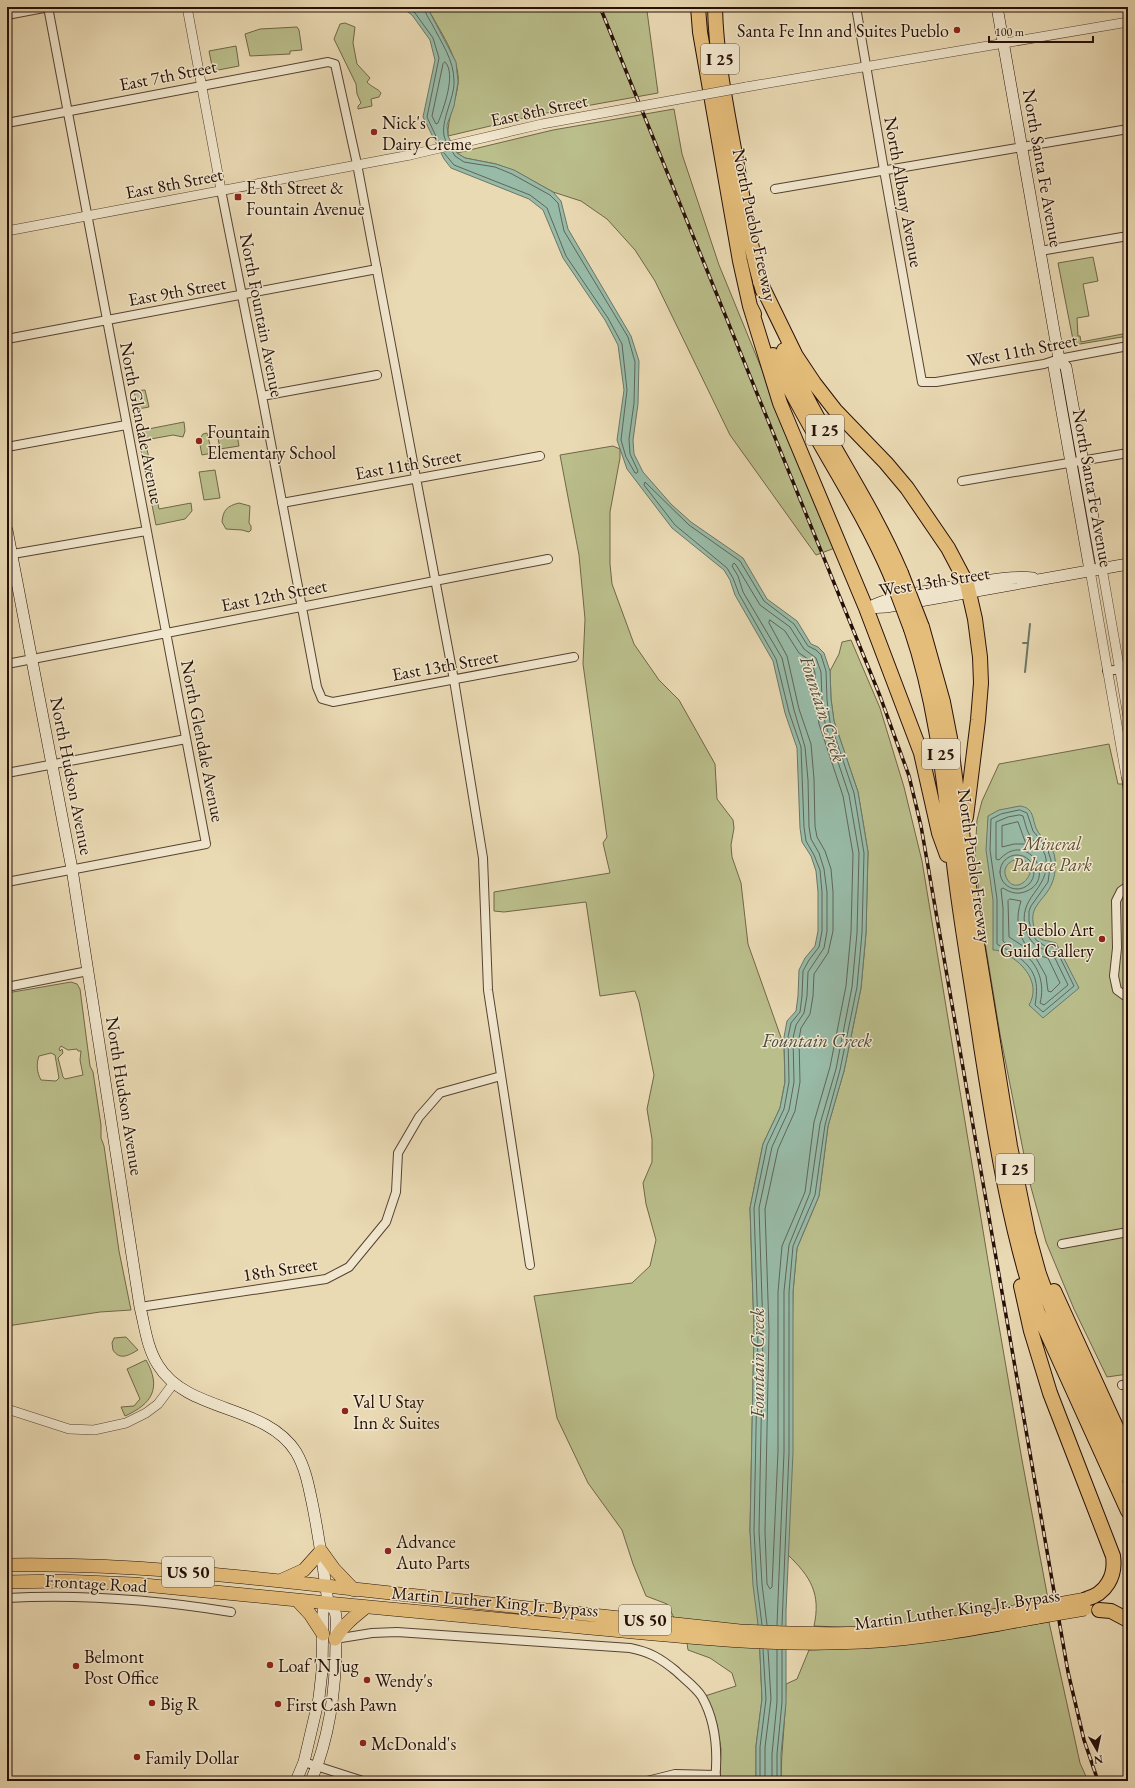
<svg xmlns="http://www.w3.org/2000/svg" width="1135" height="1788" font-family="'EB Garamond',serif">
<style>
.green{fill:#babe8b;stroke:#706649;fill-rule:evenodd}
.water{fill:#98bba8;stroke:#6a7668;fill-rule:evenodd}
.lines{fill:none;stroke-linecap:round;stroke-linejoin:round}
.shore{stroke:#5f6558;stroke-width:1}
.stream{stroke:#6a7668;stroke-width:2}
.minor-casing{stroke:#574232;stroke-width:10}
.tertiary-casing{stroke:#574232;stroke-width:10}
.secondary-casing{stroke:#260f07;stroke-width:12}
.trunk-casing{stroke:#260f07;stroke-width:14}
.motorway-casing{stroke:#260f07;stroke-width:16}
.minor{stroke:#f1e7ce;stroke-width:8}
.tertiary{stroke:#f1e7ce;stroke-width:9}
.secondary{stroke:#f1e7ce;stroke-width:11}
.trunk{stroke:#e5bd7a;stroke-width:13}
.motorway{stroke:#e5bd7a;stroke-width:14}
.rail-casing{stroke:#260f07;stroke-width:3.5}
.rail{stroke:#f1e7ce;stroke-width:2;stroke-dasharray:6;stroke-linecap:butt}
.tertiary-bridge-casing{stroke:#574232;stroke-width:10;stroke-linecap:butt}
.trunk-bridge-casing{stroke:#260f07;stroke-width:14;stroke-linecap:butt}
.motorway-bridge-casing{stroke:#260f07;stroke-width:16;stroke-linecap:butt}
.tertiary-bridge{stroke:#f1e7ce;stroke-width:9}
.trunk-bridge{stroke:#e5bd7a;stroke-width:13}
.motorway-bridge{stroke:#e5bd7a;stroke-width:14}
.poi-dot{fill:#8f2418;stroke:#f1e7ce;stroke-width:1.5}
.labels{text-anchor:middle;dominant-baseline:central;stroke-width:3;stroke-linejoin:round;paint-order:stroke}
.shield{fill:#f1e7ce;stroke:#635043;stroke-width:1}
.shield-label{font-size:17px;font-weight:bold;fill:#260f07}
.poi-label{font-size:18px;fill:#260f07;stroke:#f1e7ce;text-anchor:start}
.street-label{font-size:18px;fill:#260f07;stroke:#f1e7ce}
.park-label{font-size:18px;font-style:italic;fill:#5a4c35;stroke:#f1e7ce}
.water-label{font-size:19px;font-style:italic;fill:#4e4b3f;stroke:#f1e7ce}
</style>
<rect width="100%" height="100%" fill="#eadab4"/>
<filter id="stains"><feTurbulence type="fractalNoise" baseFrequency=".005" numOctaves="4"/><feColorMatrix values="0 0 0 0 .2 0 0 0 0 .09 0 0 0 0 .02 0 0 0 .5 -.17"/></filter>
<radialGradient id="worn" r=".72"><stop offset=".6" stop-color="#630" stop-opacity="0"/><stop offset="1" stop-color="#630" stop-opacity=".3"/></radialGradient>
<path class="green" d="M427,7H628L647,11L658,93L541,114L448,136C447,118 456,102 458,84C461,60 438,28 427,7Z
M345,23L355,27L353,43L357,64L370,78L367,82C371,87 379,89 381,93L379,97L371,99L372,106L358,109V106L361,103L357,94L356,84L334,39L340,24Z
M297,27L299,30L302,50L290,51V54L250,56L245,34L260,29Z
M236,46L239,66L213,71L209,51Z
M674,109L682,154L719,265L835,548L816,555L730,435L655,281L635,250L607,219L581,201L553,192L517,172L496,164L465,158L457,153L553,130Z
M1093,257L1098,281L1083,284L1089,316L1077,318L1078,336H1080L1081,342L1128,333V336L1074,345L1058,263Z
M145,390L149,407L138,409L134,391Z
M184,422L185,431L183,437L173,435L140,441L138,431Z
M207,433L212,453L202,455L199,440L203,434Z
M237,435L239,446L220,449L218,438Z
M613,446L620,449V458L610,512V564L612,584L634,644L659,680L679,700L715,764L717,799L733,820L734,828L731,845L732,857L741,883L748,944L784,1046L785,1082L780,1108L763,1144L750,1208L754,1330L750,1531L759,1632L762,1699L756,1746V1781H720L721,1749L717,1725L705,1696L736,1686L732,1673L710,1658L688,1650L687,1643L667,1604L646,1596L633,1564L622,1530L588,1483L557,1418L534,1296L632,1283L650,1266L656,1240L646,1204L643,1183L652,1162V1139L647,1109L654,1075L639,1002L635,991L600,996L586,902L504,912L494,911V892L610,873L603,843L607,837L583,664L585,619L579,555L560,455Z
M147,449L159,509L191,503L192,511L185,519L156,525L141,450Z
M215,470L220,498L204,500L199,472Z
M239,503L250,506L249,523L251,526V530L249,532L242,530L226,529L222,522C223,510 227,506 239,503Z
M851,640L880,708L904,787L922,861L993,1291L1022,1460L1048,1599L935,1620L862,1628L814,1626C821,1594 811,1577 788,1555L793,1292L797,1248L819,1196L828,1126L844,1071L861,988L866,933L868,852L858,792L834,721L831,699L830,671L839,654L842,642Z
M1109,744L1118,784H1128V1374L1107,1377L1074,1309L1046,1242L1029,1180L1000,1034L982,924L975,855L977,820L982,801L999,764Z
M71,982L77,984L80,989L90,1066L93,1072L101,1125V1138L104,1146L119,1251L131,1310L100,1312L7,1326V993ZM61,1046L68,1050L77,1049L78,1051H81L80,1060L83,1075L65,1079L63,1077L58,1058L63,1053L62,1049L60,1051L59,1049ZM51,1053L55,1055L59,1078L56,1081L41,1080C37,1073 36,1064 39,1056Z
M126,1337L138,1350C129,1355 120,1361 113,1350L112,1343L114,1338Z
M146,1360C162,1388 152,1404 125,1416L121,1407L134,1406L140,1399L127,1369Z
M1049,1622L1080,1763L1088,1781H781C781,1749 786,1717 786,1684L797,1679L809,1650L864,1648L943,1640Z"/>
<path class="water" d="M401,7H427L456,62L458,82L454,106L447,125L448,136L457,153L465,158L496,164L514,170L553,192L561,201L568,229L631,336L639,361L638,404L633,440L634,454L643,472L671,504L691,522L743,558L767,599L797,621L811,644L818,647L824,653L830,671L831,699L834,721L858,792L868,852L866,933L861,988L844,1071L828,1126L819,1196L797,1248L793,1292V1452L786,1611V1703L781,1754V1781H756V1746L762,1699L759,1632L753,1585L750,1531L754,1330L750,1208L763,1144L780,1108L785,1082L784,1037L787,1021L796,1011L798,996L799,970L805,958L815,946L818,931V892L816,871L811,856L802,842L800,828L797,748L785,713L773,661L735,595L730,580L724,570L672,528L627,469L617,440L624,390L618,345L605,320L563,258L543,210L529,199L451,168L444,159L423,117L435,60L430,40L412,15Z
M1020,806C1034,808 1032,818 1036,828C1041,840 1054,845 1055,859C1056,867 1055,876 1052,883C1045,901 1028,905 1034,927C1038,943 1044,939 1056,943L1079,988L1043,1018L1029,1005C1040,986 1027,967 1011,957C1005,953 1000,950 993,950V900L986,850L988,816L999,810ZM1017,859C1048,862 1017,902 1006,877C1002,868 1009,861 1017,859Z"/>
<g class="lines">
<path class="shore" d="M407,7L415,13L433,38L439,58L427,117L439,143
M424,7C425,13 429,19 432,24C441,42 454,60 454,81C455,99 437,126 446,141
M445,62C457,73 443,110 438,123L436,124L432,116L443,64Z
M444,153L454,165L530,195L547,208L566,256L608,318L622,344L627,390L621,440L626,457L635,473H637L638,471L630,454L629,439L634,403L635,362L628,337L564,231L558,203L550,195L512,174L495,167L464,162L455,156L452,151
M770,620L785,631L799,653L811,661L815,673L816,701L819,724L843,796L853,854L851,932L846,986L830,1067L814,1122L805,1192L782,1246L778,1292V1451L772,1587L770,1589L767,1584L765,1531L769,1330L765,1209L778,1149L795,1111L800,1082L799,1039L801,1028L810,1014L813,996L814,974L828,953L833,931V892L831,869L825,851L817,837L815,826L814,779L811,744L799,709L787,656L769,623Z
M1020,810L1027,813L1033,831L1047,848L1051,860L1048,882L1031,906L1029,911V921L1032,933L1036,940L1045,946L1055,947L1074,986L1043,1012L1035,1005C1040,978 1033,966 1011,952C1007,949 1001,947 997,944V899L990,850L991,819L1001,814Z
M1020,815L1023,816C1025,822 1026,829 1029,834C1033,843 1045,848 1046,859C1050,891 1016,896 1026,930C1030,944 1038,948 1052,952L1068,985L1044,1005L1040,1003C1045,985 1039,965 1024,954C1017,950 1008,946 1003,941V908L1001,889L1003,888C1011,893 1018,895 1027,891C1057,878 1027,829 999,860L996,859V822L1008,817Z
M1018,822L1026,844H1014L1002,847V826Z
M1000 872a17 17 0 1 1 34 0a17 17 0 1 1-34 0Z
M1010,899L1021,901C1016,916 1017,930 1025,944L1023,946L1009,937L1008,901Z
M1036,955L1048,958L1060,983L1051,992L1048,991L1046,976L1036,958Z
M762,1625L757,1585L754,1531L758,1330L754,1208L767,1145L784,1109L789,1082L788,1037L791,1023L800,1012L802,996L803,971L809,960L819,947L822,931V892L820,870L814,855L806,841L804,827L801,747L789,712L776,659L739,594L733,578L727,568L675,525L644,485L645,482L689,525L740,561L764,601L794,624L808,646L816,650L821,655L826,671L827,700L830,722L854,793L864,853L862,933L857,987L840,1070L825,1125L815,1195L793,1246L789,1292V1452L782,1625
M767,1625L762,1584L759,1531L763,1330L759,1208L772,1147L789,1110L794,1082L793,1038L796,1025L804,1013L807,996L808,972L824,948L827,931V892L824,869L819,853L811,839L809,827L808,780L805,747L794,710L782,658L743,592L738,576L732,566L734,563L736,565L760,605L790,627L804,649L816,658L821,672L822,700L825,723L849,795L859,853L857,933L852,987L836,1069L820,1124L810,1193L789,1245L784,1291V1452L777,1625
M760,1781V1747L766,1699L763,1649
M765,1781V1747L771,1699L768,1650
M772,1781V1754L777,1702V1650
M777,1781V1754L782,1702V1650"/>
<path class="stream" d="M1023,643H1028L1025,672
M1028,643L1030,624"/>
<g class="minor-casing">
<path id="minor" d="M856,7L884,170L922,382H936L1044,364L1059,359L1128,346
M7,15L49,7
M7,123L328,62L335,64L357,164L454,680L483,858L488,990L530,1265
M775,189L1128,129
M221,190L262,396L317,687L322,699L333,702L574,657
M1040,251L1128,236
M7,339L377,269
M262,396L377,375
M7,447L126,425
M962,481L1128,453
M282,503L540,456
M7,555L146,531
M7,664L548,559
M1107,671L1128,668
M7,773L186,739
M1126,776L1128,790
M7,882L206,844L48,7
M1128,886L1121,891L1116,901L1117,948L1114,976L1117,990L1128,998
M7,987L88,971
M1062,1244L1128,1232
M140,1307L326,1279L349,1267L386,1222L396,1192L398,1153L419,1117L440,1093L501,1076
M1122,1385L1128,1384
M7,1598C82,1594 157,1600 231,1612
M335,1639L372,1633L397,1632L630,1648C650,1652 660,1658 676,1671C684,1679 696,1687 702,1697C716,1722 718,1753 715,1781
M304,1762L363,1781
M647,1781L675,1774L716,1775"/>
</g>
<g class="tertiary-casing">
<path id="tertiary" d="M187,7L221,190
M746,87L1128,22
M7,231L410,155
M1102,568L1128,717
M1090,570L1126,776L1128,775
M7,1409L69,1429L94,1430L126,1423L146,1413L158,1404L173,1384"/>
</g>
<g class="secondary-casing">
<path id="secondary" d="M997,7L1059,359L1066,367L1102,568
M1059,359L1054,367L1090,570
M7,530L72,869L140,1307C145,1327 147,1348 158,1365C187,1413 266,1404 296,1452C306,1469 309,1488 313,1507C319,1538 324,1570 328,1602C330,1605 334,1609 335,1612C338,1620 335,1632 336,1640C336,1688 330,1737 311,1781
M874,605C898,594 925,592 951,587C978,583 1006,575 1033,578
M866,608L886,607L1128,564
M296,1781L304,1762L319,1698L322,1671L323,1611L328,1602"/>
</g>
<g class="trunk-casing">
<path id="trunk" d="M7,1565C124,1563 238,1576 354,1589C482,1604 611,1617 740,1631C780,1633 821,1635 862,1633C920,1630 979,1618 1036,1608
M282,1580L304,1570L321,1551L334,1569L354,1590
M7,1582L60,1581L134,1584C279,1598 425,1613 570,1626C667,1635 765,1647 862,1642C921,1639 980,1628 1038,1617
M297,1600L310,1614L323,1634
M335,1639C343,1625 354,1617 366,1607"/>
</g>
<g class="motorway-casing">
<path id="motorway" d="M698,7L700,32L740,261L750,306L754,314
M715,7C716,58 727,110 736,160C744,204 750,249 763,291
M760,282L796,356L814,383L835,410L886,463L907,488L948,548L967,584L975,619L980,657L981,683L978,720L966,817
M750,306L780,403L866,608L921,753L939,833L947,855
M784,350C817,428 868,495 901,573
M773,355C808,431 858,499 891,576
M922,627L943,702L950,738L974,925L1010,1146L1028,1234L1039,1274L1054,1315L1128,1477
M911,629C939,711 945,795 956,880C963,935 973,991 981,1046C995,1135 1009,1227 1038,1313L1128,1511
M1021,1286L1031,1331L1050,1393L1113,1556C1116,1576 1106,1594 1086,1599
M1054,1291L1128,1453
M1099,1610L1111,1611L1128,1620"/>
</g>
<use href="#minor" class="minor"/>
<use href="#tertiary" class="tertiary"/>
<use href="#secondary" class="secondary"/>
<use href="#trunk" class="trunk"/>
<use href="#motorway" class="motorway"/>
<g class="rail-casing">
<path id="rail" d="M600,7L880,696L909,776L921,826L1068,1672L1084,1740L1098,1781"/>
</g>
<use href="#rail" class="rail"/>
<g class="tertiary-bridge-casing">
<path id="tertiary-bridge" d="M410,155L542,124L746,87"/>
</g>
<g class="trunk-bridge-casing">
<path id="trunk-bridge" d="M1036,1608L1086,1599
M1038,1617L1085,1609"/>
</g>
<g class="motorway-bridge-casing">
<path id="motorway-bridge" d="M901,573L922,627
M891,576L911,629"/>
</g>
<use href="#tertiary-bridge" class="tertiary-bridge"/>
<use href="#trunk-bridge" class="trunk-bridge"/>
<use href="#motorway-bridge" class="motorway-bridge"/>
</g>
<g class="poi-dot">
<circle cx="957" cy="30" r="4"/>
<circle cx="374" cy="132" r="4"/>
<rect x="234" y="193" width="8" height="8" rx="2"/>
<circle cx="199" cy="441" r="4"/>
<circle cx="1102" cy="939" r="4"/>
<circle cx="345" cy="1411" r="4"/>
<circle cx="388" cy="1551" r="4"/>
<circle cx="270" cy="1665" r="4"/>
<circle cx="76" cy="1666" r="4"/>
<circle cx="367" cy="1680" r="4"/>
<circle cx="152" cy="1703" r="4"/>
<circle cx="278" cy="1704" r="4"/>
<circle cx="363" cy="1743" r="4"/>
<circle cx="137" cy="1757" r="4"/>
</g>
<g class="labels">
<g class="shield">
<rect x="701" y="44" width="38" height="30" rx="3"/>
<rect x="806" y="415" width="38" height="30" rx="3"/>
<rect x="922" y="739" width="38" height="30" rx="3"/>
<rect x="996" y="1154" width="38" height="30" rx="3"/>
<rect x="162" y="1557" width="52" height="30" rx="3"/>
<rect x="619" y="1605" width="52" height="30" rx="3"/>
</g>
<g class="shield-label">
<text x="720" y="59">I 25</text>
<text x="825" y="430">I 25</text>
<text x="941" y="754">I 25</text>
<text x="1015" y="1169">I 25</text>
<text x="188" y="1572">US 50</text>
<text x="645" y="1620">US 50</text>
</g>
<g class="poi-label">
<text x="949" y="30" text-anchor="end">Santa Fe Inn and Suites Pueblo</text>
<text x="382" y="122">Nick's<tspan x="382" dy="21">Dairy Creme</tspan></text>
<text x="246" y="187">E 8th Street &amp;<tspan x="246" dy="21">Fountain Avenue</tspan></text>
<text x="207" y="431">Fountain<tspan x="207" dy="21">Elementary School</tspan></text>
<text x="1094" y="929" text-anchor="end">Pueblo Art<tspan x="1094" dy="21">Guild Gallery</tspan></text>
<text x="353" y="1401">Val U Stay<tspan x="353" dy="21">Inn &amp; Suites</tspan></text>
<text x="396" y="1541">Advance<tspan x="396" dy="21">Auto Parts</tspan></text>
<text x="84" y="1656">Belmont<tspan x="84" dy="21">Post Office</tspan></text>
<text x="278" y="1665">Loaf 'N Jug</text>
<text x="375" y="1680">Wendy's</text>
<text x="160" y="1703">Big R</text>
<text x="286" y="1704">First Cash Pawn</text>
<text x="371" y="1743">McDonald's</text>
<text x="145" y="1757">Family Dollar</text>
</g>
<g class="street-label">
<text transform="translate(168 75) rotate(-11)">East 7th Street</text>
<text transform="translate(539 110) rotate(-12)">East 8th Street</text>
<text transform="translate(1043 168) rotate(80)">North Santa Fe Avenue</text>
<text transform="translate(174 183) rotate(-11)">East 8th Street</text>
<text transform="translate(904 192) rotate(80)">North Albany Avenue</text>
<text transform="translate(755 225) rotate(78)">North Pueblo Freeway</text>
<text transform="translate(177 291) rotate(-10)">East 9th Street</text>
<text transform="translate(262 315) rotate(79)">North Fountain Avenue</text>
<text transform="translate(1022 350) rotate(-11)">West 11th Street</text>
<text transform="translate(142 423) rotate(79)">North Glendale Avenue</text>
<text transform="translate(408 464) rotate(-10)">East 11th Street</text>
<text transform="translate(1093 488) rotate(80)">North Santa Fe Avenue</text>
<text transform="translate(934 581) rotate(-9)">West 13th Street</text>
<text transform="translate(274 595) rotate(-11)">East 12th Street</text>
<text transform="translate(445 665) rotate(-10)">East 13th Street</text>
<text transform="translate(203 741) rotate(79)">North Glendale Avenue</text>
<text transform="translate(72 776) rotate(79)">North Hudson Avenue</text>
<text transform="translate(975 866) rotate(82)">North Pueblo Freeway</text>
<text transform="translate(125 1096) rotate(81)">North Hudson Avenue</text>
<text transform="translate(280 1269) rotate(-9)">18th Street</text>
<text transform="translate(96 1583) rotate(3)">Frontage Road</text>
<text transform="translate(495 1601) rotate(5)">Martin Luther King Jr. Bypass</text>
<text transform="translate(957 1609) rotate(-8)">Martin Luther King Jr. Bypass</text>
</g>
<g class="park-label">
<text x="1052" y="843">Mineral<tspan x="1052" dy="21">Palace Park</tspan></text>
</g>
<g class="water-label">
<text transform="translate(823 709) rotate(72)">Fountain Creek</text>
<text x="817" y="1040">Fountain Creek</text>
<text transform="translate(757 1363) rotate(-90)">Fountain Creek</text>
</g>
</g>
<rect width="1135" height="1788" fill="none" stroke="#eadab4" stroke-width="24"/>
<rect x="8" y="8" width="1119" height="1772" fill="none" stroke="#260f07" stroke-width="2"/>
<rect x="12" y="12" width="1111" height="1764" fill="none" stroke="#260f07"/>
<g transform="translate(1097 1750) rotate(171)" stroke="#f1e7ce" stroke-width="3" paint-order="stroke">
<path d="M0-3L7 15L0 10L-7 15Z" fill="#260f07"/>
<text y="-6" font-size="11" font-weight="bold" text-anchor="middle" fill="#260f07">N</text>
</g>
<path d="M989 36v6h104v-6" fill="none" stroke="#260f07" stroke-width="2"/>
<text x="995" y="36" font-size="12" fill="#260f07" stroke="#f1e7ce" stroke-width="3" paint-order="stroke">100 m</text>
<rect width="100%" height="100%" filter="url(#stains)"/>
<rect width="100%" height="100%" fill="url(#worn)"/>
</svg>
